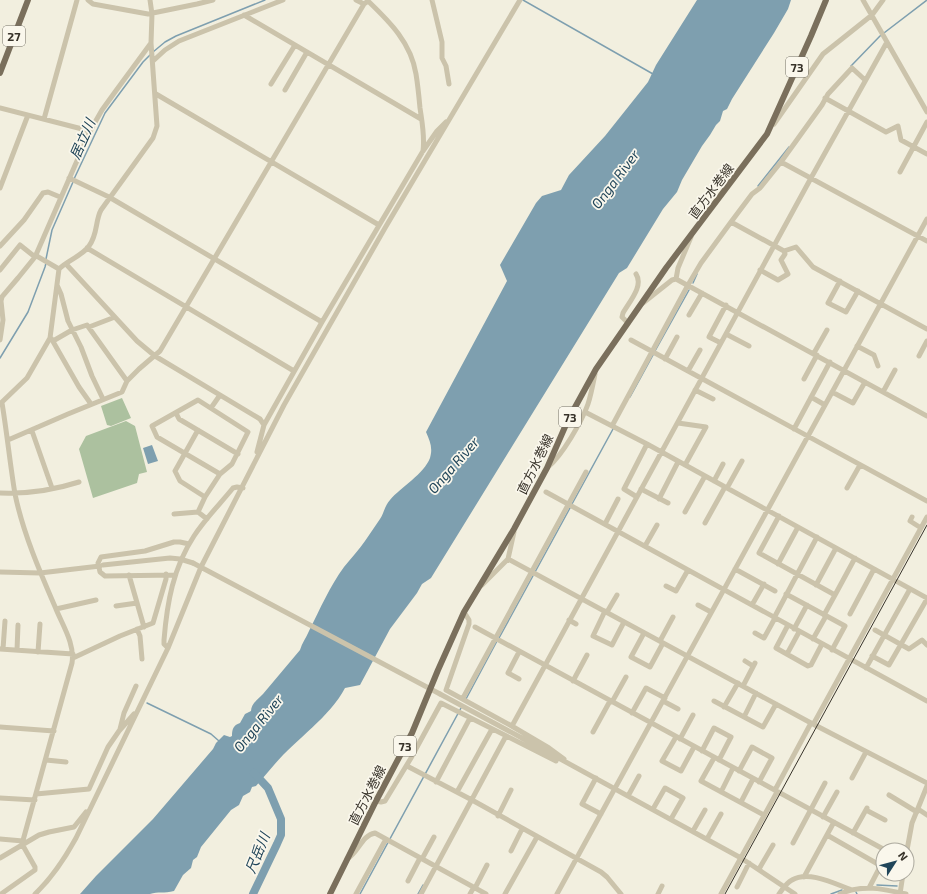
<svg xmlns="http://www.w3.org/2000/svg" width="927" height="894" font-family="'Exo 2','Noto Sans JP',sans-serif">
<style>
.green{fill:#acc19f}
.water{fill:#7e9faf}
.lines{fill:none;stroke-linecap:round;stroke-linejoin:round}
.stream{stroke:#7e9faf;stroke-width:1.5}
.river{stroke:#7e9faf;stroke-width:8}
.minor{stroke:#cbc3ab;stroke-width:5}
.major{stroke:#7a6f5c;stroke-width:6}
.tram{stroke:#38332a;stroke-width:1}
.minor-bridge{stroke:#cbc3ab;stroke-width:5}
.labels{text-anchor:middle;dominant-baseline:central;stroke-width:3.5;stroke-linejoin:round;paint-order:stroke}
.shield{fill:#faf7ec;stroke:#726e64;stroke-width:1}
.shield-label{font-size:12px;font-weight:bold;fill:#38332a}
.street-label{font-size:13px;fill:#38332a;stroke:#faf7ec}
.water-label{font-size:14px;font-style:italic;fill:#204559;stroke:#faf7ec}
</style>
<rect width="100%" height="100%" fill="#f2efdf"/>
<path class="green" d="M122,398L131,418L111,426L107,425L101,406Z
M126,421L135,426L147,472L139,474L137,483L93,498L79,449L86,436Z"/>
<path class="water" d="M697,0H791L788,9L774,33L732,99L727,109L723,111L720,121L716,125L710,135L702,146L682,180L677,192L663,209L627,268L619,273L431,578L422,584L417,593L390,629L360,685L345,688C330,717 295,740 274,765C268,772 262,779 256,786L252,787L250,792L243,796L239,805L231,810L201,847L197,857L193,860L191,868L183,875L174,891C164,894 158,891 150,894H80L96,876L153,819L213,749L216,743L224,735L230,737L232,736C232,730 233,725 240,723L245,714L251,711C251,704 258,699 263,694L300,650C302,643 306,638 309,631C320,609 330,586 344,567C351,558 359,550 365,541C370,534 375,526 380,519C384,513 385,505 390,500C401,487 424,474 430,458C433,448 430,441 426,432L507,281L500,265L536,203L542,196L561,190L569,175L605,136L648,82L656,65Z
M152,445L158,461L148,464L143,448Z"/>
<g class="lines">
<path class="stream" d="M523,0L653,74
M153,52L165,42L176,36L265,0
M851,66L880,36L927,0
M74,179L105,113L143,62L150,55
M758,186L789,147
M46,259L52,230L73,182
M693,283L697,274
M655,351L689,290
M0,358L28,312L45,267L46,263
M630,397L653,355
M572,504L613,429
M499,638L570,508
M466,699L497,641
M147,703L211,734L219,741
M877,885L897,886
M856,892L857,894
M360,894L461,708
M418,894L423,885
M831,894L842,890"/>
<path class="river" d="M253,894L277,844L281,835V819L268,788L254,773"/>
<path class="minor" d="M88,0L93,4L148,14L197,4L213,0
M356,0L364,4
M432,0L442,42V58L446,66L449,84
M863,0L927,112
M244,15L421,119
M153,61L165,50L179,41L283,0
M271,84L295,45
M285,90L307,52
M156,94L379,225
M825,98L886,132L898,126L901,140L927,154
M0,108L90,131
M44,119L77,0
M774,124L823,54L872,15L883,0
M781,162L927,241
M900,172L927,122
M69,178L109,197L322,322
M0,188L28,115
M731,222L784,251L796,247L813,267L927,329
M0,246L24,220L43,193L48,192L60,197
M87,248L294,371
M35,255L59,269
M66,264L137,341L155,356L260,419L264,425
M0,270L20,245L35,257
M760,270L778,280L788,274L781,260L785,254L784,251
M676,279L678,268L691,237
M840,281L828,303L846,312L858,291
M57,285L61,294L68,321L81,347L92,376L103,399
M0,299L18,278L35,257L90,131L102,110L115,92L151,43
M643,303L672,280L676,279L927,416
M689,315L702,293
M628,323L622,317L623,313C629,302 644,286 636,274
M89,327L115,317
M726,334L749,346
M51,338L79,387L91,404
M0,340L3,320L1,301L2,297
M631,340L927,501
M53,341L72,330L87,325L127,381
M721,343L709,337L726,305
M857,346L874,355L878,366
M814,353L827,330
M919,356L927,341
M665,359L677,337
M688,371L700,350
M804,379L817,355
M695,390L713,399
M832,392L853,403L865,382
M883,392L895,370
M811,397L825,405
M0,404L27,378L50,338L59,269C68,260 82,256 89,246C98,234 95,221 101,210L153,138L157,126L151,43L152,14L150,0
M211,408L220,395
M585,412L647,444L927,598
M176,413L179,419L238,454
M678,423L706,427L685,465
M612,426L688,285L701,263L731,222L752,194L760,188L781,162L822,105L828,94L852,68L865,80
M794,429L830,362
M198,430L175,471L180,481L205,497
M32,431L52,488
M8,440L68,414L122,392L127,381L139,369L160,351L364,4L368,1C390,22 411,43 416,74C418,86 419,97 420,108C422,122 425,136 423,151
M257,452L264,425L322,322L423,151L437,131L446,122
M548,467C562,456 582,421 588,404C591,395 593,384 595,374
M714,481L723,464
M727,488L742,461
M847,488L860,465
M641,489L668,503
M546,492L927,701
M0,493C26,494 54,490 79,482
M637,497L624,489L647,444
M659,499L678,462
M198,512L205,497L220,474L232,464L248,432L198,400L152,426L157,437L220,474
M685,512L705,476
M174,514L198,512L207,519
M779,516L759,553L835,595L855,558
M912,517L910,521L921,528
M705,523L725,487
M605,524L618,499
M645,546L657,525
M508,559L811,723L927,783
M193,563L440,694
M778,564L798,527
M735,569L775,591
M0,572L40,573L100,566
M129,575L144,627
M175,575L105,576L100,572L98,563L101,557L145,551L174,542H180L189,544
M482,585L508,559L514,532
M816,585L836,548
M666,586L676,591L688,570
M786,594L845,626L832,650
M698,605L711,612
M752,605L764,584
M116,606L137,603
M56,609L96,600
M605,611L593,636L612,645L624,622
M464,612L469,620V624L446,690L510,725L549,748L564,759
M607,612L617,595
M850,614L874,569
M824,615L835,595
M774,618L817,537
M569,620L576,624
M788,625L776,648L808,666L811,665L822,644
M475,627L885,850
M137,629L140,636L142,659
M794,629L807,605
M875,630L909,649L922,640L927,645
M644,633L631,657L650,667L663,643
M755,633L764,638L775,618
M813,639L826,616
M660,641L673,617
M168,648L164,644V640C167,603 173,568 194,536C205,519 220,504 233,488L237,487L243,488
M0,649L73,654
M3,649L5,621
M17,650L18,625
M38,652L40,624
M519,652L508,673L519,679
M787,654L799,632
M872,656L889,665L927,599
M73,658L120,636L153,623L166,579V574
M745,661L753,666
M866,668L910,589
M573,681L587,655
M743,686L755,663
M463,698L586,472
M663,701L678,709
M714,701L763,727L776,704
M612,702L626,677
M724,707L738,683
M632,713L646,688L665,698
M744,717L756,693
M814,723L927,517
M512,726L811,178L887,42
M0,727L54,731
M120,729L124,713L136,686
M593,732L610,701
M676,737L662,761L681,771L694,747
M522,738L741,858L795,894
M680,739L693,715
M702,751L714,728L731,737L719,760
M714,758L701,781L764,815
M46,760L66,762
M407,766L472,800L601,872L607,877L621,894
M739,771L752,747L772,758L759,782
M596,778L582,804L601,814
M852,778L866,752
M436,782L470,718
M775,790L811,723
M457,792L492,729
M721,792L733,768
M36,794L89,789L108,747L119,731L134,714
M889,795L917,812
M628,796L639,776
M0,798L35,800
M376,801L381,802L385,801L411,758L441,703L556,761
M741,802L753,779
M653,809L665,788L683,798L671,819
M918,809L927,815
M866,810L885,820
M498,816L511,790
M823,817L837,792
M693,831L705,810
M853,833L867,808
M827,835L883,867
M0,839L23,841
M707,839L721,814
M793,843L825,783
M907,850L912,823L927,786
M511,851L522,829
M0,858L39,835L49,832L74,827L86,812
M347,859C359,852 361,836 375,833L486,894
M422,859L434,837
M759,869L773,845
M804,877L834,822
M408,881L420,858
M737,887L749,863
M475,888L487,865
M869,888L881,865
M1,894L35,870V867L22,844L72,663C75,644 63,626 56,609C40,572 23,533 15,494C10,464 7,433 2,403
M35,894C52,878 65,858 76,838L168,648L201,567L284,405L385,228L520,0
M356,894L386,839
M421,894L506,736
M470,894L474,887
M505,894L537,837
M557,894L927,219
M658,894L662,886
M721,894L777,792
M779,894C782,890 786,883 792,880C809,870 835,884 852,890
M840,894C862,884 884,889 906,894
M900,894L903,874"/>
<path class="major" d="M0,73L28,0
M330,894L376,801L412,733L438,670L464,612L514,529L547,468L568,420L596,369L666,268L767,134L811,36L826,0"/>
<path class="tram" d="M725,894L927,525"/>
<path class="minor-bridge" d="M103,565L170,558L180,559L193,563
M440,694L522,738"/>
</g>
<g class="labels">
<g class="shield">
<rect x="3" y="26" width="22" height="20" rx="3"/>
<rect x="786" y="57" width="22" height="20" rx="3"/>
<rect x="559" y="407" width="22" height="20" rx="3"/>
<rect x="394" y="736" width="22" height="20" rx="3"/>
</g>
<g class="shield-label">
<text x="14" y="36">27</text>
<text x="797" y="67">73</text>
<text x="570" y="417">73</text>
<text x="405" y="746">73</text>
</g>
<g class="street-label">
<text transform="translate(711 191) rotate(-53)">直方水巻線</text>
<text transform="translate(535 464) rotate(-64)">直方水巻線</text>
<text transform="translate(367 795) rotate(-63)">直方水巻線</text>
</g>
<g class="water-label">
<text transform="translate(82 139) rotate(-66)">居立川</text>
<text transform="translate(615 179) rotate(-53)">Onga River</text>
<text transform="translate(453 465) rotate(-49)">Onga River</text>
<text transform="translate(258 723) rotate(-51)">Onga River</text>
<text transform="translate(257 853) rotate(-68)">尺岳川</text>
</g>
</g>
<g transform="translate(895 862) rotate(54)"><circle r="19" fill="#faf7ec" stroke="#aca99e"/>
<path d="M0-3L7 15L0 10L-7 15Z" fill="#204559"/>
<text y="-6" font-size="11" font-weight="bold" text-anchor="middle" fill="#38332a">N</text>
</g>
</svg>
